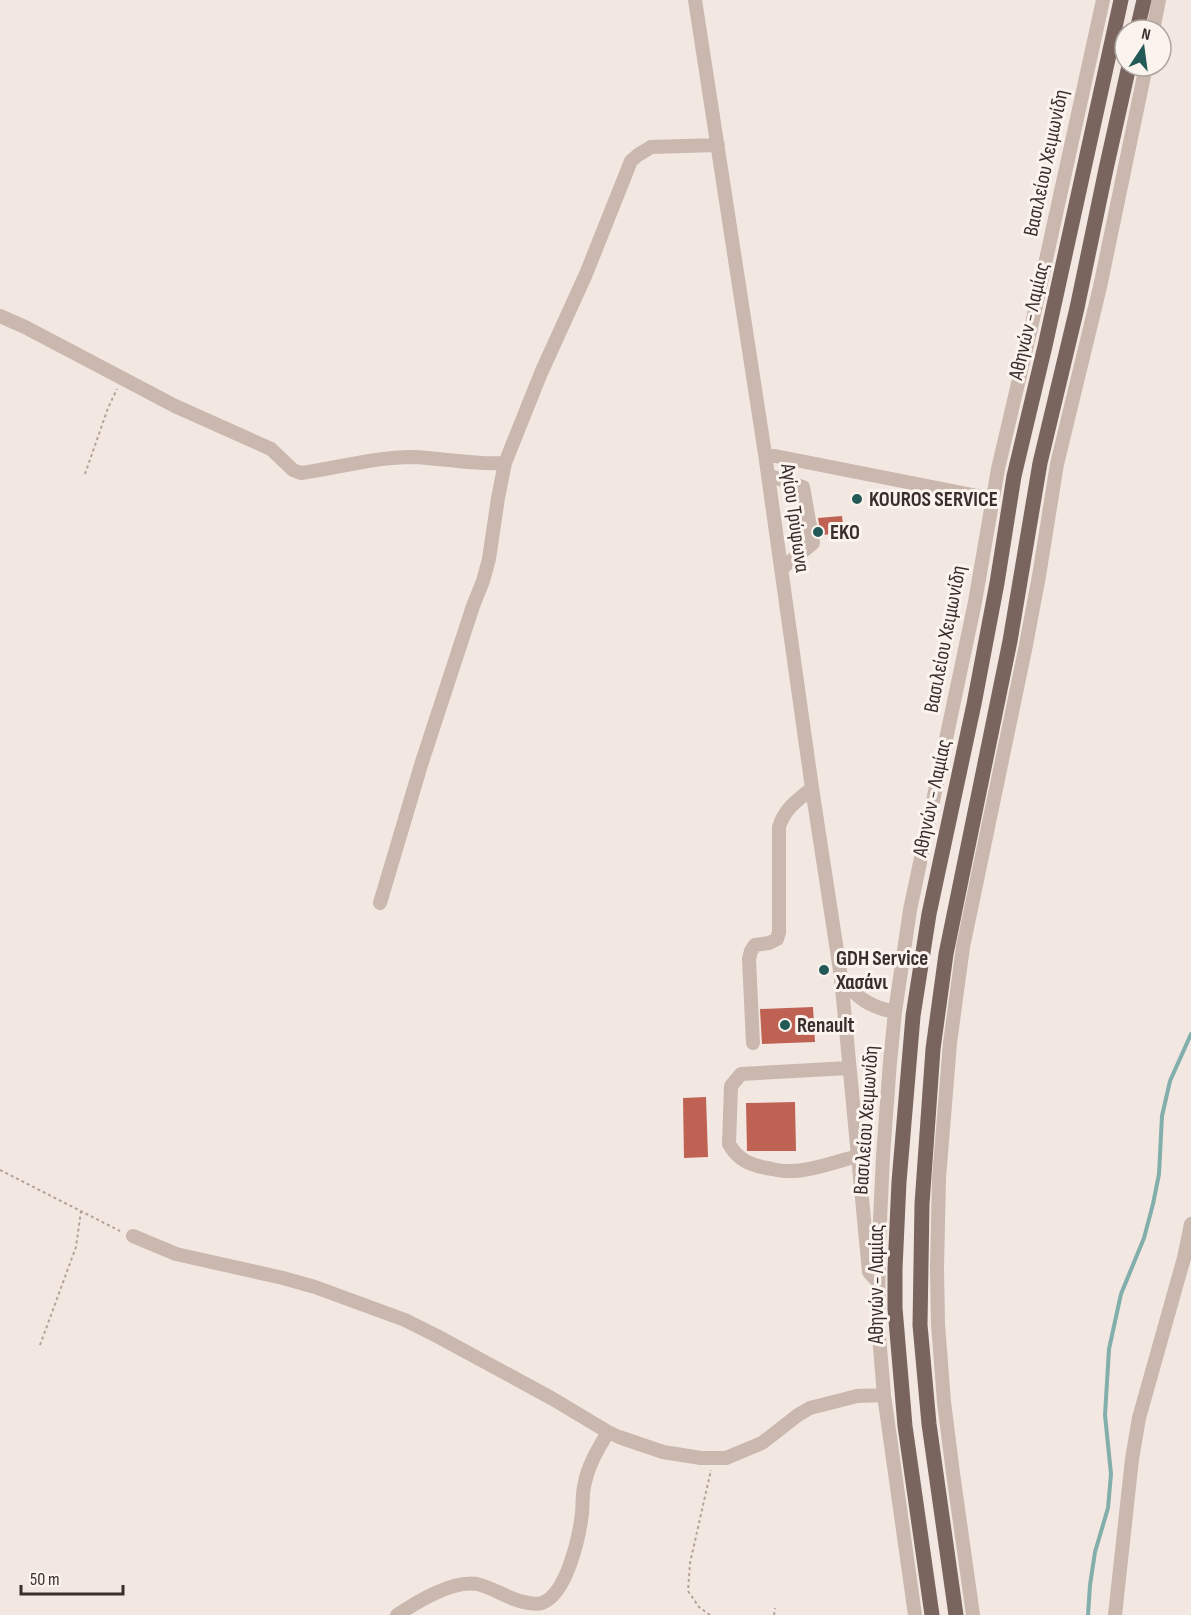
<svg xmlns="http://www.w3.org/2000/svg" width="1191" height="1615" font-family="'Sofia Sans Condensed',sans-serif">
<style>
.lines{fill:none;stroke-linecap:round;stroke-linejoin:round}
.stream{stroke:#82aeab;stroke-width:4}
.building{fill:#bf6153}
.path{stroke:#b6a198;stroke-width:2;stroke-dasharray:3 3;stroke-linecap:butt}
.minor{stroke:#cab7ae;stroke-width:14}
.major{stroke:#7a645e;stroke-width:15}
.poi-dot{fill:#235956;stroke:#faf3ee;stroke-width:2}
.labels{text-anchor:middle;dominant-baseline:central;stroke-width:6;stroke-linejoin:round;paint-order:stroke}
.street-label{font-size:21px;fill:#392e2c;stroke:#faf3ee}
.poi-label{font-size:21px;font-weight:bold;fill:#392e2c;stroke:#faf3ee;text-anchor:start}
</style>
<rect width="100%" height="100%" fill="#f2e8e1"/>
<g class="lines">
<path class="stream" d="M1088,1615L1090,1585L1095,1552L1108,1508L1111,1474L1105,1415L1109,1349L1121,1294L1144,1238L1153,1204L1159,1174L1162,1116L1170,1081L1191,1034"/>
</g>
<path class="building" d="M842,516L844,533L821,535L818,518Z
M813,1007L815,1042L762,1044L760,1009Z
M706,1097L708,1157L684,1158L683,1098Z
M795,1102L796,1151H747L746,1103Z"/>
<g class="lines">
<path class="path" d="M85,474L108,408L117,389
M0,1170L120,1231
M40,1345L76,1247L81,1211
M710,1615L699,1607L688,1591L690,1563L711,1470
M774,1615L775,1608"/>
<path class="minor" d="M695,0L765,454L812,788L841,977L869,1272L878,1282
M1153,30L1159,0
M0,316L25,327L175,406L271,449L293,470L301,473C338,468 375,457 412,457C443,458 474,465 505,463
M765,454L993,499
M768,475L803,487L813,543L781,569
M380,903L421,765L473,606L483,581L489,559L498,498L505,463L541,373L586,274L631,161L638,155L651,147L718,145
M841,977C856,998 870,1007 895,1012
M753,1043L749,959L751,951L755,945L769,943L777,939L779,932V827C785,808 797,801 812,788
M849,1068L741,1074L731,1086L729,1144C738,1160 750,1165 767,1168C773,1169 779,1171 785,1171C810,1172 834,1162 858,1156
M133,1236L176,1254L283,1278L315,1287L405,1320L437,1336L553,1399L608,1432L619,1437L663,1452L701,1458H726L762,1443L798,1415L810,1408L857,1396L884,1395
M397,1615C417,1602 452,1580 477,1584C492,1587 508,1599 524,1602C529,1603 537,1605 542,1603C567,1594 579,1537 582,1514C583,1503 582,1492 585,1482C589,1463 599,1448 608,1432
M915,1615L884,1395L878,1324L879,1243L883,1156L890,1062L895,1012L910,910L975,602L998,469L1031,328L1103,0
M973,1615L953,1473L944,1402L938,1324L937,1268L939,1178L950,1043L963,947L1025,650L1039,576L1057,464L1100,287L1146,66
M1115,1615L1132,1459L1139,1418L1184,1258L1191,1224"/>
<path class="major" d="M1137,30L1144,0
M932,1615L905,1426L895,1308V1269L899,1182L913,1016L929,914L974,704L997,583L1014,476L1045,346L1121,0
M956,1615L929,1424L920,1325L922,1204L933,1049L946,954L1010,641L1040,463L1077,308L1106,169L1129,66"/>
</g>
<g class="poi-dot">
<circle cx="857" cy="499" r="6"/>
<circle cx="818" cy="532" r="6"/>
<circle cx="824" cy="970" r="6"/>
<circle cx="785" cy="1025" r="6"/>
</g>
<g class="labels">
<g class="street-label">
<text transform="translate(1046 163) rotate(-78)">Βασιλείου Χειμωνίδη</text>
<text transform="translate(1029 321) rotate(-77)">Αθηνών - Λαμίας</text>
<text transform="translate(795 518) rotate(82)">Αγίου Τρύφωνα</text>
<text transform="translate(945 639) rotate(-79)">Βασιλείου Χειμωνίδη</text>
<text transform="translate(932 798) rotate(-78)">Αθηνών - Λαμίας</text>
<text transform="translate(866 1120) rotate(-86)">Βασιλείου Χειμωνίδη</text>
<text transform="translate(876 1284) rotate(-90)">Αθηνών - Λαμίας</text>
</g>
<g class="poi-label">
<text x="869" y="499">KOUROS SERVICE</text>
<text x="830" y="532">EKO</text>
<text x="836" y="958">GDH Service<tspan x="836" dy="24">Χασάνι</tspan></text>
<text x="797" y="1025">Renault</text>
</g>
</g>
<g transform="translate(1143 48) rotate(13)"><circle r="28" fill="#faf3ee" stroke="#ada4a0" stroke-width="1.5"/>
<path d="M0-4.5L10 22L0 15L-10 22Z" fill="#235956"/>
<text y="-9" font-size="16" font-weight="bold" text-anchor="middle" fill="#392e2c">N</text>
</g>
<path d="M21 1585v9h102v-9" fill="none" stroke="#392e2c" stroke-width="3"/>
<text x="30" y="1585" font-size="18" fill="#392e2c" stroke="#faf3ee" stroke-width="4.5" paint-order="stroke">50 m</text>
</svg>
